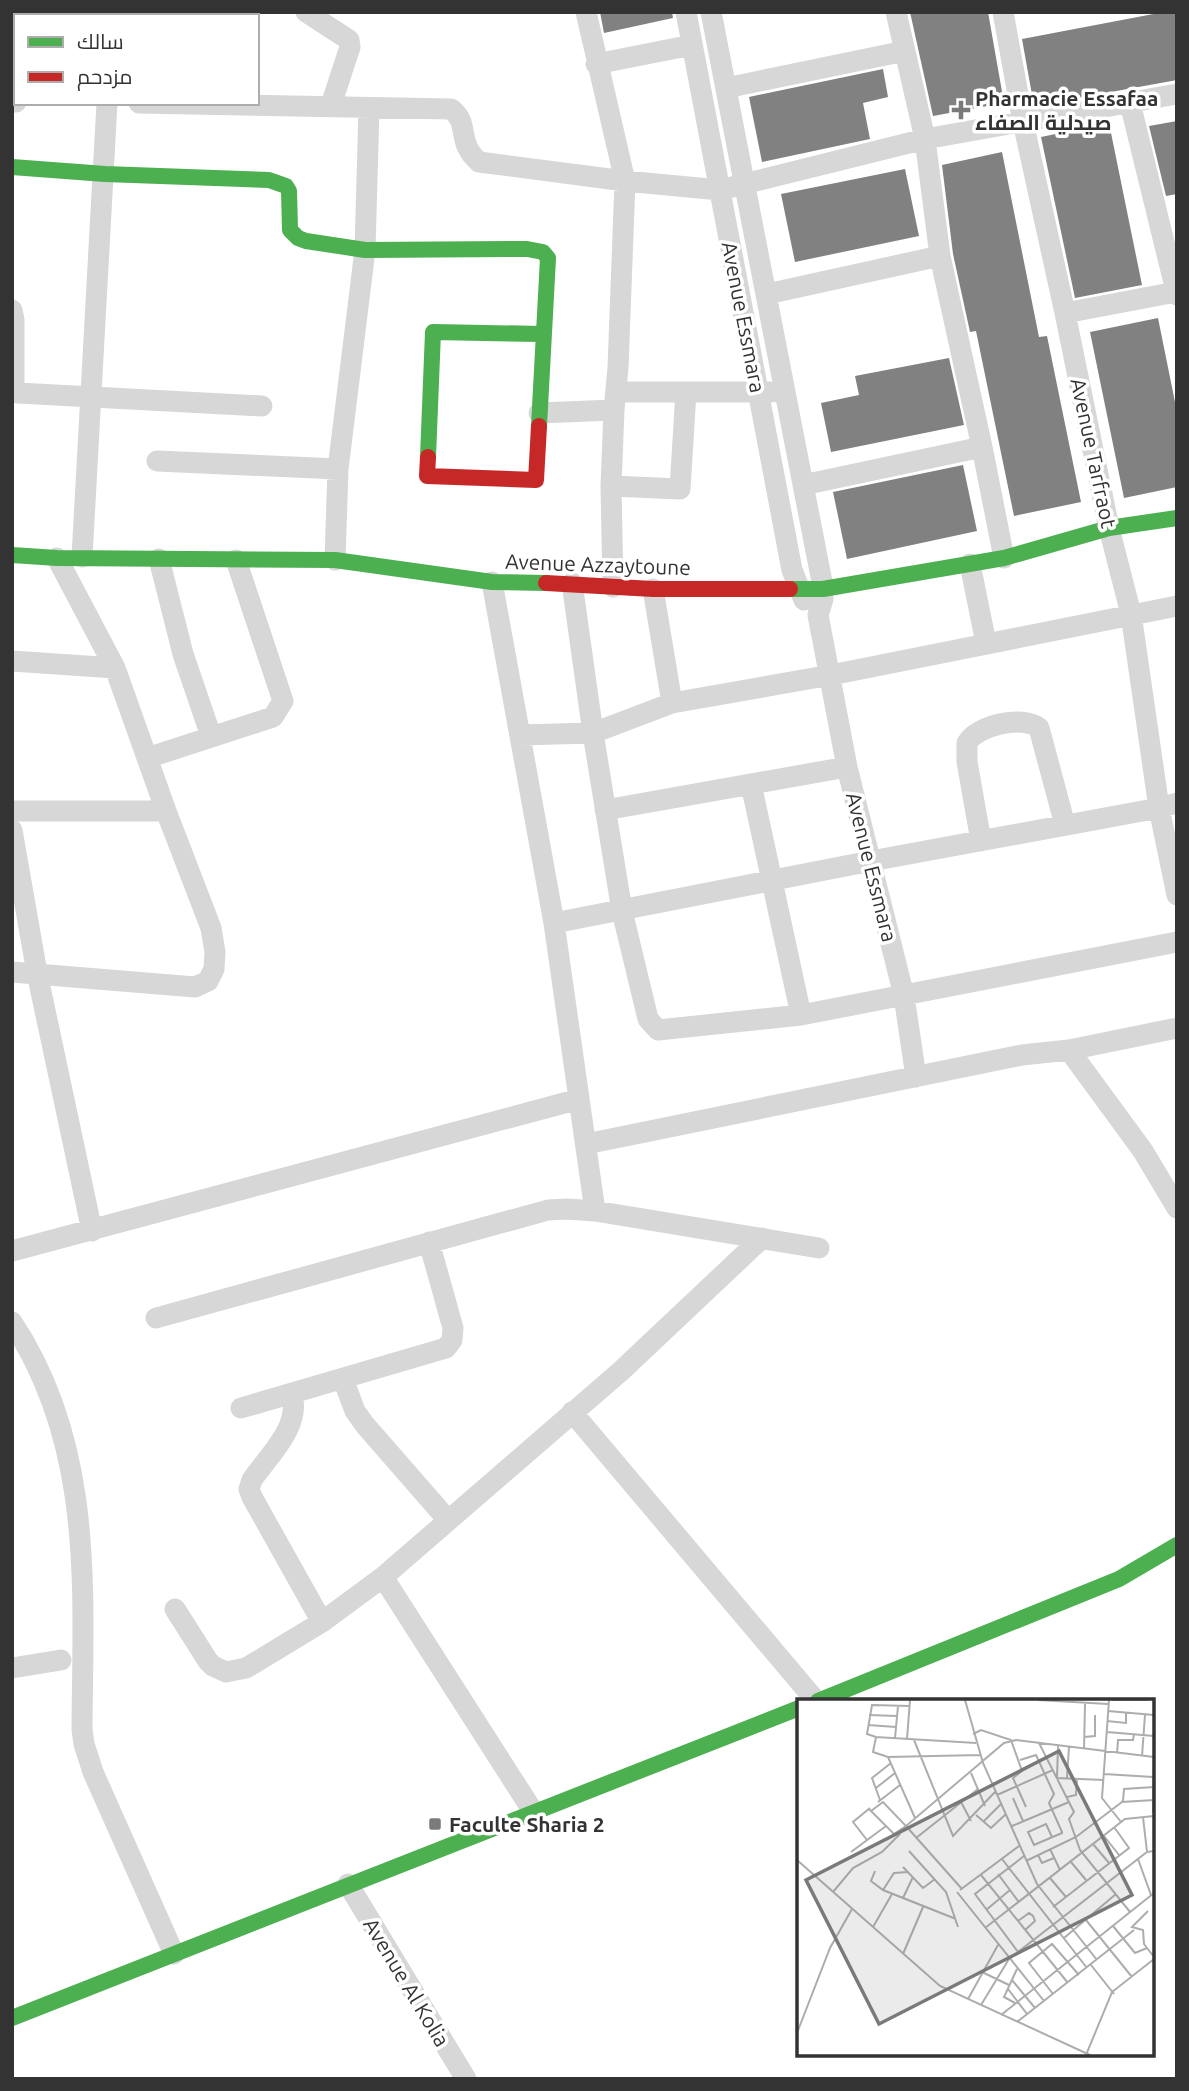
<svg xmlns="http://www.w3.org/2000/svg" width="1189" height="2091" font-family="Ubuntu,Cairo,sans-serif">
<style>
.building{fill:#818181}
.lines{fill:none;stroke-linecap:round;stroke-linejoin:round}
.street{stroke:#d7d7d7;stroke-width:21}
.fast{stroke:#4caf50;stroke-width:16}
.jam{stroke:#c62828;stroke-width:16}
.poi-dot{fill:#7a7a7a;stroke:#fff;stroke-width:2.5}
.labels{text-anchor:middle;dominant-baseline:central;stroke-width:7;stroke-linejoin:round;paint-order:stroke}
.poi-label{font-size:21px;font-weight:bold;fill:#333;stroke:#fff;text-anchor:start}
.street-label{font-size:21px;fill:#333;stroke:#fff}
.inset-road{fill:none;stroke:#adadad;stroke-width:2}
.view{fill:#7a7a7a;fill-opacity:0.15;stroke:#7a7a7a;stroke-width:3.5}
.inset-edge{fill:none;stroke:#333;stroke-width:3.5}
</style>
<rect width="100%" height="100%" fill="#fff"/>
<path class="building" d="M600,12H672L673,18L604,33Z
M910,12H988L1004,103L933,116Z
M1164,12H1177V80L1034,106L1022,39Z
M883,69L888,97L863,103L870,139L762,162L749,97Z
M1177,121V194L1166,196L1149,126Z
M1109,123L1142,285L1075,298L1041,137Z
M1002,152L1039,337L1047,336L1081,502L1014,516L976,331L970,332L953,254L942,165Z
M905,169L919,236L795,262L781,194Z
M1158,318L1177,412V487L1124,498L1090,332Z
M949,358L964,425L831,452L821,403L859,395L855,376Z
M963,465L977,531L847,559L833,492Z"/>
<g class="lines">
<path class="street" d="M163,12L170,16
M306,12L349,40L350,47L331,105
M586,12L625,181L618,368L614,410L611,486L613,587
M686,12L792,570L804,600
M711,12L822,582L823,599L818,615L847,767L904,996L916,1077
M896,12L925,139L940,256L982,447L1004,558
M1003,12L1023,122L1065,313L1109,528L1131,614L1159,808L1177,895
M221,16L223,12
M12,17L16,19
M596,64L692,45
M726,88L905,51
M12,102H16
M139,103L451,109C471,124 455,141 479,162L625,181L720,190L925,139L1177,94
M1130,103L1177,295
M767,294L940,256
M12,310L14,320V389L18,393L262,406
M1065,313L1176,292
M616,392H771
M539,413L614,410
M157,461L338,469
M803,485L982,447
M611,486L680,489L686,392
M82,557L107,103
M159,559L183,654L211,736
M335,560L338,469L365,250L369,108
M970,564L986,643
M492,582L554,923L595,1211
M572,583L593,733L622,911L648,1019L658,1030L801,1015L1177,942
M653,589L672,703
M12,661L115,668
M520,735L593,733L672,703L831,675L1177,606
M147,758L273,717L283,701L236,560
M751,784L801,1015
M605,810L847,767
M12,811H166
M12,830L37,973L92,1231
M981,841L967,762V743C977,725 1023,715 1039,728L1065,825
M554,923L871,861L1159,808L1177,803
M12,972L195,987L208,981L214,969L215,952L211,928L166,811L115,668L57,558
M1069,1050L1143,1151L1177,1208
M586,1144L1022,1055L1069,1050L1177,1028
M12,1251L579,1099
M156,1318L548,1210L567,1209L595,1211L819,1248
M12,1322C94,1446 83,1588 82,1729L84,1744L93,1772L174,1954
M343,1379L355,1411L365,1425L447,1519
M292,1394C301,1427 269,1455 252,1480L249,1489L252,1497L322,1622
M241,1408L446,1348L452,1340L453,1328L429,1242
M572,1412L816,1701
M383,1577L534,1813
M175,1609L208,1661L213,1666L226,1672L246,1668L322,1622L383,1577L621,1371L762,1238
M12,1668L61,1660
M348,1884L466,2079"/>
<path class="fast" d="M12,167L105,174L269,180L286,186L289,191L290,230L298,238L306,241L365,250L527,249L543,252L548,258L539,426
M428,457L433,332L542,334
M12,555L57,558L335,560L492,582L546,583
M790,589H823L1004,558L1109,528L1177,518
M818,1701L1119,1579L1177,1545
M12,2018L799,1708"/>
<path class="jam" d="M428,457L427,476L536,480L539,426
M546,583L653,589H790"/>
</g>
<g class="poi-dot">
<path d="M957.5 99.5h7v7h7v7h-7v7h-7v-7h-7v-7h7z"/>
<rect x="428" y="1817" width="14" height="14" rx="3.5"/>
</g>
<g class="labels">
<g class="poi-label">
<text x="975" y="98">Pharmacie Essafaa<tspan x="975" dy="24">صيدلية الصفاء</tspan></text>
<text x="449" y="1824">Faculte Sharia 2</text>
</g>
<g class="street-label">
<text transform="translate(744 317) rotate(79)">Avenue Essmara</text>
<text transform="translate(1094 453) rotate(78)">Avenue Tarfraot</text>
<text transform="translate(598 564) rotate(2)">Avenue Azzaytoune</text>
<text transform="translate(872 867) rotate(76)">Avenue Essmara</text>
<text transform="translate(407 1982) rotate(59)">Avenue Al Kolia</text>
</g>
</g>
<g transform="translate(797 1699)">
<rect width="357" height="357" fill="#fff"/>
<path class="inset-road" d="M168,1L186,64L240,185L300,261M241,1L311,5M312,1L305,99L324,123M315,1H351M311,12L357,16M72,16L100,17M310,22L329,24V14M71,26L99,28M310,33L357,37M176,35L184,31L214,41L225,72L216,79L229,108M79,38L70,35L75,6L112,7M287,38L298,37V16M98,39L101,7M110,40L113,1M117,41L156,137L198,93M179,44L79,38L76,53L91,58L183,56M242,44L277,113L272,120L283,151L333,213M261,47L260,79L307,81M287,50L288,4M320,54L321,41H336L337,35M345,57L348,16M91,58L118,119M223,61L239,56L257,95L252,104L265,133V134L237,146L231,133L249,125L255,138M174,74L188,107M307,75L356,78M270,79L272,48M79,89L98,74M200,96L256,71M270,98L279,96L280,79M216,99L226,122M83,101L75,79L94,64M326,102L327,90L357,88M81,103L103,86M164,103L174,122M72,110L97,135L109,127L86,103L74,112M356,114L357,53M179,116L194,129L209,115M346,118L350,153M186,123L204,105M215,127L272,103M307,137L322,156M119,139L181,90M70,141L56,123L73,109M296,145L312,164M253,150L263,171M112,152L149,193L161,228M54,153L89,127M241,156L245,164L257,159M205,160L290,269M341,160L354,196M0,161L143,287L293,356M229,162L279,138L325,103L357,101M274,163L289,181M106,168L126,189L138,180M78,172L74,182L86,191L159,220M201,175L221,202M184,176L271,284M253,179L269,198M165,190L109,127L207,44L219,41L357,58M86,191L97,174L111,173M163,191L222,147M36,193L56,169L85,153L103,135M160,193L247,302M106,199L116,178M256,208L332,149L317,128M189,211L213,191M351,212L335,228L346,231L347,245L357,258M289,221L335,278M221,222L232,214L236,217L238,222L228,231M316,227L338,254L350,249M76,228L95,195M188,229L328,120L357,117M267,239L319,195M221,253L178,195L227,157M106,255L126,208M294,266L317,295M185,273L212,286M215,281L238,309M211,290L230,315M256,295L232,264L255,245L282,276M171,300L201,246M218,304L207,298L220,270M184,306L212,260L350,153L357,152M204,316L357,194M220,323L337,231M0,334L33,249L55,210M289,356L315,293L357,260"/>
<path class="view" d="M262,52L335,196L82,325L9,181Z"/>
<rect width="357" height="357" class="inset-edge"/>
</g>
<rect width="1189" height="2091" fill="none" stroke="#333333" stroke-width="28"/>
<rect x="14" y="14" width="245" height="91" fill="#ffffff" stroke="#adadad" stroke-width="2"/>
<rect x="28" y="37" width="35" height="10" fill="#4caf50" stroke="#adadad" stroke-width="2"/>
<text x="77" y="49" font-size="21" fill="#333333">سالك</text>
<rect x="28" y="72" width="35" height="10" fill="#c62828" stroke="#adadad" stroke-width="2"/>
<text x="77" y="84" font-size="21" fill="#333333">مزدحم</text>
</svg>
